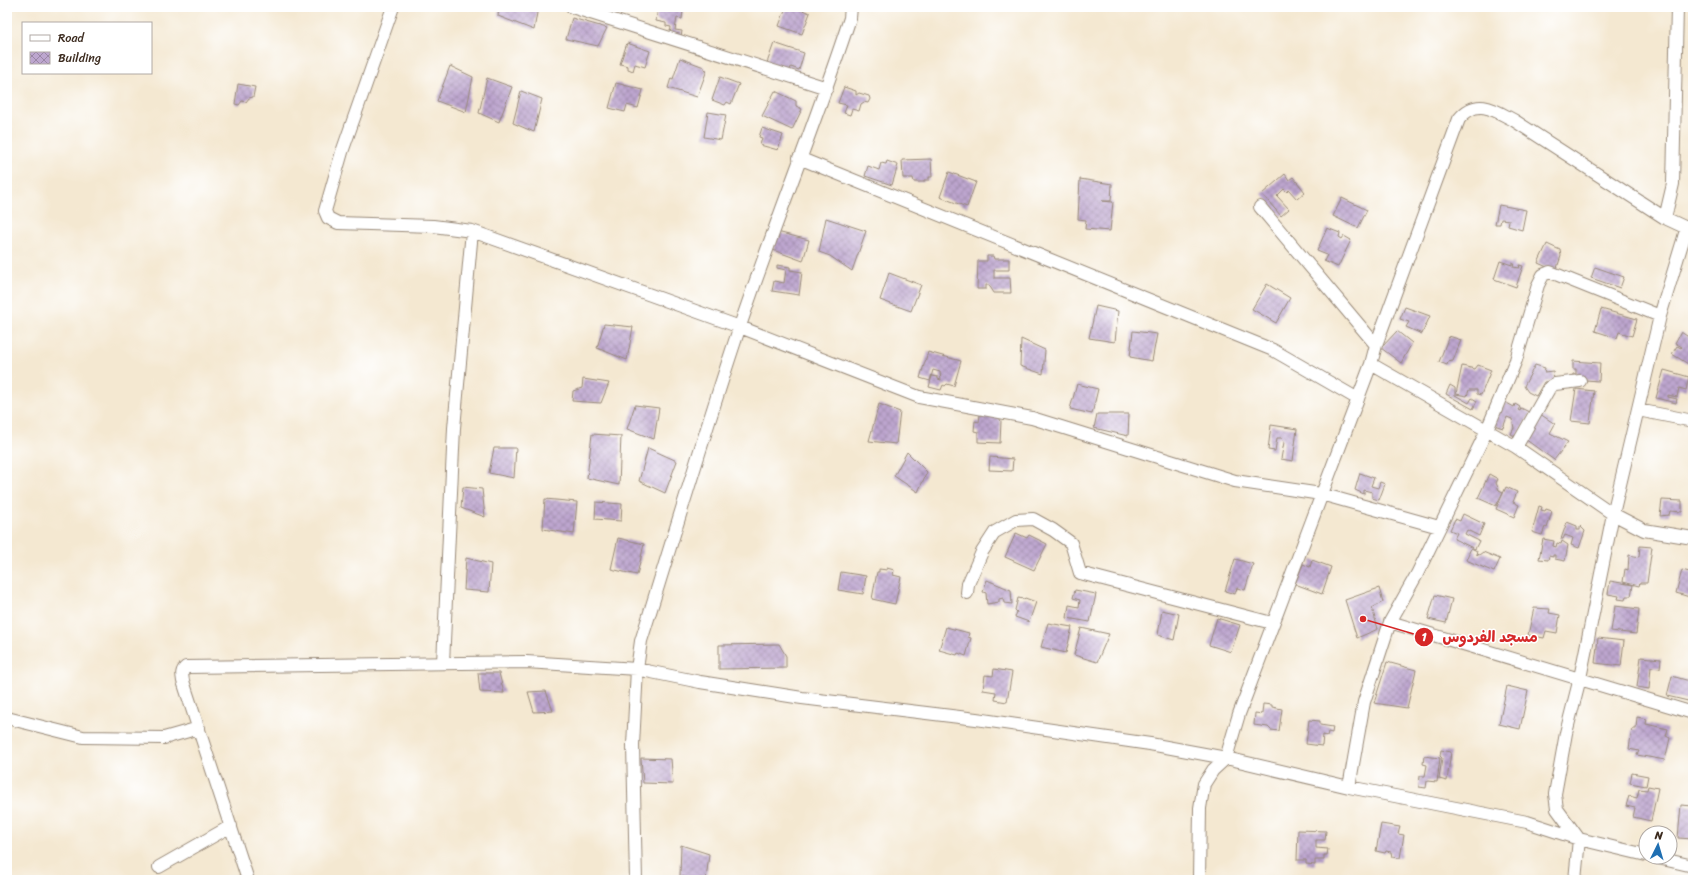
<svg xmlns="http://www.w3.org/2000/svg" width="1700" height="887" font-family="Sriracha,'Playpen Sans Arabic',sans-serif">
<style>
.building{fill:url(#building-cross-hatch)}
.lines{fill:none;stroke-linecap:round;stroke-linejoin:round}
.minor-casing{stroke:#988978;stroke-width:14}
.minor{stroke:#fff;stroke-width:12}
.leader{fill:none;stroke:#d62828;stroke-width:1.5}
.callout-dot{fill:#d62828;stroke:#fff;stroke-width:1.5}
.mark-label{font-size:12px;text-anchor:middle;font-weight:bold;fill:#fff}
.callout-label{font-size:15px;text-anchor:middle;font-weight:bold;fill:#d62828;stroke:#fff;stroke-width:3;stroke-linejoin:round;paint-order:stroke}
</style>
<defs>
<pattern id="building-cross-hatch" width="8" height="8" patternUnits="userSpaceOnUse"><rect width="8" height="8" fill="#bda6cf"/><path d="M0 0l8 8M0 8l8-8" fill="none" stroke="#9b87a7"/></pattern>
</defs>
<rect width="100%" height="100%" fill="#fff"/>
<filter id="ink" filterUnits="userSpaceOnUse"><feTurbulence type="fractalNoise" baseFrequency=".025" numOctaves="2"/><feDisplacementMap in="SourceGraphic" scale="8" xChannelSelector="R" yChannelSelector="G"/><feConvolveMatrix kernelMatrix="1 2 1 2 8 2 1 2 1" color-interpolation-filters="sRGB"/></filter>
<filter id="wash" filterUnits="userSpaceOnUse"><feTurbulence type="fractalNoise" baseFrequency=".012" numOctaves="4" result="noise"/><feDisplacementMap in="SourceGraphic" scale="16" xChannelSelector="R" yChannelSelector="G"/><feGaussianBlur stdDeviation="0.9" result="paint"/><feColorMatrix in="noise" values="0 0 0 0 0 0 0 0 0 0 0 0 0 0 0 0 0 1.4 0 .05"/><feComposite in="paint" operator="in"/></filter>
<g filter="url(#wash)">
<rect width="100%" height="100%" fill="#f4e8d1"/>
<g id="blocks">
<path class="building" d="M499,7H538L534,30L498,16Z
M658,7L683,11L682,19L677,18L675,30L682,31L681,37L670,35L671,27L666,26V23L656,21Z
M786,7H794L810,13L802,34L779,26Z
M572,18L607,28L598,46L566,39Z
M627,43L650,51L645,67L635,64L633,71L628,69V66L620,64Z
M774,43L804,53L799,70L791,67L790,71L767,63Z
M680,58L704,67V69L707,70L697,97L668,88L671,78L673,79Z
M450,66L473,77L466,112L437,101Z
M720,77L739,84L731,104L727,102L725,105L712,100Z
M487,78L512,87L499,122L479,113Z
M616,83L643,90L638,108L627,105L625,112L609,108Z
M238,84L255,87L253,97L249,98L246,102L242,101L239,105L235,104Z
M844,87L856,91V95L859,93L869,96L870,99L868,103L864,102L861,104L859,111L852,109L850,115L844,113L847,105L838,103Z
M521,91L542,99L534,132L513,123Z
M775,91L796,101V106L802,109L792,130L762,116Z
M708,112L726,115L721,140L704,137Z
M762,128L783,135L778,150L760,145L762,138L759,137Z
M931,159L932,177H929V180H924V182H914L913,178H903L902,160Z
M887,161L898,165L892,185L865,176L868,166L879,170L881,163L886,164Z
M949,172L976,182L967,207L940,197Z
M1285,174L1289,180L1293,177L1305,192L1297,199L1289,190L1287,192L1284,189L1277,196L1289,209L1281,216L1262,194Z
M1080,179L1112,184L1111,201H1102L1113,202L1110,231L1085,229L1086,220L1078,219Z
M1342,198L1367,210L1358,228L1333,216Z
M1499,205L1526,210L1522,230L1508,226L1509,220L1501,219L1500,224H1495Z
M826,218L866,231L852,271L830,256L819,252Z
M1327,228L1340,233L1339,237L1342,239L1344,236L1351,240L1338,267L1324,261L1327,255L1317,251Z
M777,232L809,240L803,261L773,250Z
M1547,244L1560,250L1561,256L1556,271L1538,263Z
M987,256H993L994,259H1009V270H994V278H1010L1011,293H994L989,285H986V289H977L978,261H987Z
M1500,261L1512,265V262L1514,263L1513,267L1520,268L1519,265L1523,266L1516,287L1494,279Z
M777,265L790,267V270L802,272L799,295L772,291L774,281L784,283L786,270L777,268Z
M1595,267L1624,277L1620,288L1591,278Z
M889,273L921,285L911,311L880,300Z
M1267,284L1290,298L1276,323L1252,309Z
M1096,306L1118,311L1115,342L1089,338Z
M1405,307L1430,316L1422,334L1406,327L1409,322L1400,319Z
M1601,309L1637,319L1632,336L1619,332L1617,338L1595,331Z
M604,324L633,327L627,360L597,348Z
M1133,331L1157,334L1152,361L1130,357Z
M1397,331L1412,343L1401,363L1381,348Z
M1681,332L1693,340V367L1672,354L1677,346L1681,348L1682,347L1675,343Z
M1449,336L1461,340L1453,361L1448,362L1447,365L1439,362Z
M1021,339L1045,350L1043,374L1020,366Z
M928,352L961,361L954,386L947,384L945,386L943,385L941,390L929,387L932,376L938,377V379L941,380L940,372L933,370L930,381L920,378Z
M1573,361L1600,363L1599,381L1572,379L1573,374H1576V369H1573Z
M1478,365L1491,370L1481,395L1477,394V390H1469L1467,396L1456,394L1462,366L1475,369Z
M1535,365L1545,368L1544,372L1553,371L1554,381L1544,382L1536,396L1528,392L1524,386Z
M1664,370L1689,377L1686,390L1679,388L1677,397L1668,395V397L1677,399L1676,403L1656,398Z
M583,379L609,383L601,403L572,401L573,391L582,388Z
M1077,384L1098,389L1092,414L1070,409Z
M1450,385L1455,388V395L1469,403L1472,398L1477,401L1473,409L1446,394Z
M1576,389L1594,391L1590,423L1571,421Z
M1505,402L1514,407L1515,404L1520,407L1518,410L1520,411L1521,408L1531,413L1517,437L1511,434L1514,428L1512,419L1507,417L1503,428L1494,425V422Z
M879,404L900,412L896,444L869,441Z
M635,405L659,408L654,439L627,429Z
M1097,414H1129L1128,436L1094,428Z
M1540,414L1555,424L1550,433L1568,442L1554,460L1525,439Z
M980,415L998,416L1001,421L1000,443L978,442V432L974,431L975,421L979,422Z
M1271,425L1297,429L1293,461L1281,459L1284,442L1282,438H1277L1275,451L1268,450Z
M592,434L621,436L619,485L587,478Z
M494,448H516L514,478L489,473Z
M648,448L677,461L665,493L639,481Z
M907,452L927,472L918,492L894,476Z
M990,457L1013,459L1012,471L989,470Z
M1360,473L1374,478L1371,486L1378,488L1380,482L1385,484L1379,500L1372,498V492L1364,490V494L1355,490Z
M1489,474L1498,479L1496,483L1499,490L1503,492L1496,506L1478,498Z
M463,487L482,489L485,517L461,508Z
M1506,487L1517,492L1513,502L1519,505L1514,517L1496,509Z
M545,499L577,502L574,534L543,529Z
M1662,500L1682,501V512L1670,511L1669,515L1660,516Z
M596,502L622,504L621,521L595,519Z
M1539,506L1542,507L1541,510L1545,511L1546,509L1552,511L1547,528L1545,527L1542,535L1532,532Z
M1463,514L1484,524L1479,536L1467,530L1465,534L1479,541L1475,549L1454,539L1457,533L1450,530L1455,519L1460,521Z
M1567,522L1577,526V530H1580V526L1585,531L1579,548L1571,545L1573,538L1565,535L1563,539H1561Z
M1016,533L1027,538L1029,535L1047,544L1034,570L1005,557Z
M618,538L644,544L637,575L611,569Z
M1543,539L1554,541L1553,546L1556,547L1557,543L1561,544L1562,541L1568,545L1565,561L1555,559V555H1553V557L1549,556L1548,560L1539,559Z
M1640,546L1652,547L1647,583H1640L1639,586L1623,582L1625,569L1628,570L1629,555L1639,557Z
M1471,548L1477,551L1476,554L1479,555L1483,552L1500,559L1494,572L1466,560Z
M466,558L491,564L489,592L464,590Z
M1235,559L1253,564L1245,590L1237,588L1235,594L1225,591Z
M1312,560L1331,567L1322,594L1295,584L1303,564L1310,567Z
M887,568L894,570L893,575L901,577L895,604L872,599L877,572H879V569L887,570Z
M1682,570L1693,573V598L1676,593Z
M841,572L866,576L863,594L838,590Z
M987,580L1011,590L1012,604L1004,603L1003,598L999,599V602L987,604L986,593L983,592Z
M1610,581L1633,585L1631,596H1626L1625,600L1618,599L1619,596L1608,594Z
M1379,588L1383,602L1372,608L1378,629L1357,638L1345,600Z
M1075,590L1096,594L1090,622L1067,618L1069,605L1079,607L1080,600L1073,598Z
M1435,595L1452,599L1446,623L1428,619Z
M1018,598L1024,599L1025,598L1036,602L1029,622L1015,617L1017,612L1015,610Z
M1615,606L1639,609L1636,634L1611,631Z
M1534,608L1550,609L1549,613L1560,615L1557,633L1546,631L1544,638L1528,635Z
M1162,610L1179,614L1174,640L1158,635Z
M1217,618L1240,625L1231,652L1209,645Z
M1048,623L1072,627L1066,653L1041,647Z
M946,627L969,633L968,637L971,638L966,656L958,653L957,655L939,650Z
M1081,628L1109,634L1097,662L1074,655Z
M1598,638L1624,641L1621,666L1595,663Z
M779,644L786,656V668L719,669V645Z
M1641,657L1661,659L1660,668L1651,667L1649,689L1637,687Z
M1387,662L1416,670L1407,708L1374,703Z
M994,669L1012,672L1007,702L995,700L996,692L983,690L985,675L993,676Z
M478,673H499L504,693L480,692Z
M1672,676L1693,682L1688,701L1667,696Z
M1507,686L1528,691L1520,729L1499,724Z
M546,691L553,711L534,712L528,692Z
M1263,704L1272,705V707L1282,709L1279,731L1271,730L1268,727L1254,725L1255,713L1262,714Z
M1637,717L1647,719L1646,724L1668,729L1666,736L1670,738L1665,760L1637,755L1639,751L1629,749L1632,729H1636Z
M1309,720L1320,721V725L1333,727L1332,733L1328,732L1327,736L1323,735L1322,746L1306,744Z
M1441,750L1451,752L1447,781L1439,779L1442,758L1440,756Z
M1424,756L1440,758L1437,782L1427,781L1426,788L1419,787L1420,776H1425L1427,765L1423,764Z
M641,758L671,759L673,784L643,783Z
M1632,773L1648,776L1646,786L1630,783Z
M1648,786L1658,788L1651,821L1633,817L1635,808L1626,806L1629,796L1637,798L1639,789L1647,790Z
M1681,805L1693,806V839L1678,838Z
M1381,824L1400,827L1398,834L1404,835L1400,858L1392,857L1391,852L1386,851L1385,853L1376,851Z
M1298,830L1326,831L1325,840H1316V848L1328,849L1327,855H1324V860H1315V865L1306,864V860H1297Z
M681,845L709,854L706,880H696L680,876Z"/>
</g>
</g>
<g filter="url(#ink)">
<use href="#blocks" fill-opacity="0" stroke="#988978" stroke-width="1"/>
<g class="lines">
<g class="minor-casing">
<path id="minor" d="M393,7L342,152L325,211L328,218L338,223L433,226L472,231L740,327L919,397L1032,418L1235,481L1321,494L1439,527
M572,7L827,88
M851,7L850,18C816,122 775,223 740,326C705,430 674,536 641,641L637,669L700,682L802,698L976,719L1150,744L1226,758L1349,787L1527,822L1579,839L1646,855
M799,158L1273,350L1358,399
M1260,207L1376,345
M1665,218L1673,184L1677,7
M1371,364L1516,447L1613,514L1644,530L1693,538
M1638,410L1693,421
M1516,447L1550,387L1555,384L1580,381
M967,593L968,584L982,552L995,532L1016,520L1033,519L1053,530L1071,543L1080,573L1272,623
M1390,622L1693,713
M443,663L454,428L472,231
M7,718L83,737L164,738L199,728
M1349,787L1364,702L1390,622L1417,574L1487,430L1516,360L1538,285L1543,275L1550,272L1558,275L1660,316
M1654,857L1693,866
M159,867L231,826
M248,880L183,681C182,675 181,671 186,667L526,662L637,669L633,745L636,880
M1199,880L1200,808L1204,784L1213,770L1226,758L1239,714L1371,364L1376,345L1459,119C1477,97 1495,110 1515,121L1665,218L1693,231
M1575,880L1579,839L1557,809L1555,794L1566,733L1580,678L1613,514L1660,316L1687,227"/>
</g>
<use href="#minor" class="minor"/>
</g>
</g>
<path class="leader" d="M1363 619L1424 637"/>
<g class="callout-dot">
<circle cx="1363" cy="619" r="4"/>
<circle cx="1424" cy="637" r="10"/>
</g>
<g class="mark-label">
<text x="1424" y="641">1</text>
</g>
<g class="callout-label">
<text x="1490" y="642">مسجد الفردوس</text>
</g>
<rect width="1700" height="887" fill="none" stroke="#fff" stroke-width="24"/>
<rect x="22" y="22" width="130" height="52" fill="#ffffff" stroke="#b1aaa5"/>
<rect x="30" y="35" width="20" height="6" fill="#ffffff" stroke="#b1aaa5"/>
<text x="58" y="42" font-size="12" fill="#3b2a1e">Road</text>
<rect x="30" y="52" width="20" height="12" fill="url(#building-cross-hatch)" stroke="#b1aaa5"/>
<text x="58" y="62" font-size="12" fill="#3b2a1e">Building</text>
<g transform="translate(1658 845) rotate(5)"><circle r="19" fill="#ffffff" stroke="#b1aaa5"/>
<path d="M0-3L7 15L0 10L-7 15Z" fill="#1f6fb2"/>
<text y="-6" font-size="11" font-weight="bold" text-anchor="middle" fill="#3b2a1e">N</text>
</g>
</svg>
